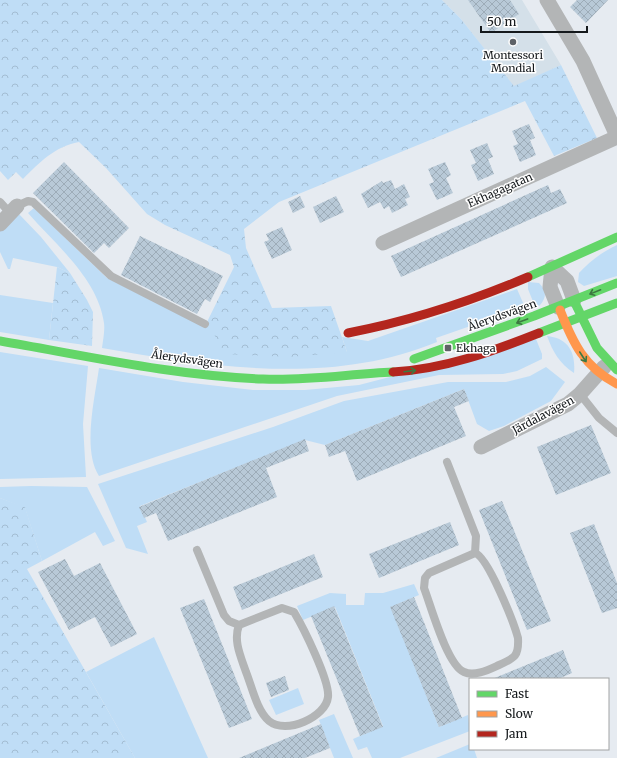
<svg xmlns="http://www.w3.org/2000/svg" width="617" height="758" font-family="Merriweather,serif">
<style>
.built{fill:#d4e0e9}
.grass{fill:#bfddf6}
.forest{fill:url(#forest-crowns)}
.building{fill:url(#building-cross-hatch)}
.lines{fill:none;stroke-linecap:round;stroke-linejoin:round}
.lane{stroke:#b3b5b6;stroke-width:8}
.street{stroke:#b3b5b6;stroke-width:15}
.fast{stroke:#63d668;stroke-width:9}
.slow{stroke:#ff974d;stroke-width:9}
.jam{stroke:#b3261e;stroke-width:9}
.oneway{stroke:#3c7842}
.poi-dot{fill:#5e6267;stroke:#fff;stroke-width:1.5}
.labels{text-anchor:middle;dominant-baseline:central;stroke-width:3;stroke-linejoin:round;paint-order:stroke}
.poi-label{font-size:11px;fill:#15191c;stroke:#fff}
.street-label{font-size:11px;fill:#15191c;stroke:#fff}
</style>
<defs>
<pattern id="forest-crowns" width="20" height="18" patternUnits="userSpaceOnUse"><rect width="20" height="18" fill="#bfddf6"/><path d="M2 6a3 3 0 1 1 6 0M12 15a3 3 0 1 1 6 0" fill="none" stroke="#a3bdd2"/></pattern>
<pattern id="building-cross-hatch" width="8" height="8" patternUnits="userSpaceOnUse"><rect width="8" height="8" fill="#b8c9d7"/><path d="M0 0l8 8M0 8l8-8" fill="none" stroke="#9dacb8"/></pattern>
</defs>
<rect width="100%" height="100%" fill="#e6ebf1"/>
<path class="built" d="M442,0H522L561,65L514,87L461,19Z"/>
<path class="grass" d="M34,208L107,278L205,327L207,322L347,352L342,337L368,341L517,289L524,305L522,308L436,338L437,342C331,386 212,367 102,348C103,340 105,331 104,323C98,279 56,245 28,213Z
M18,213L41,237L70,273L57,267L13,258L10,269H8L0,252V230Z
M617,245V276L584,286L578,282L579,273C590,261 602,252 617,245Z
M528,282L539,283C549,293 545,301 536,309L528,289Z
M0,295L53,303L49,340L0,332Z
M547,336C568,338 576,352 574,373C559,363 553,352 547,336Z
M536,339L542,354V359L517,371L503,374L439,375L337,396L99,476C82,450 95,397 99,368L183,382L253,390H305L359,385Z
M0,352L88,366L83,424L86,477L0,479Z
M546,367L565,382L551,401L504,426L489,431L477,424L464,389L325,445L305,440L140,506L147,522L137,526L148,554L126,548L98,484L273,427L344,401L448,382H506L530,376Z
M31,486L87,487L115,541L103,546L95,532L42,561L25,508L0,498V487Z
M414,584L419,595L391,607L439,727L468,715L470,731L400,758H372L367,747L358,750L353,739L383,726L335,607L303,620L297,606L330,593L346,594V605H364L365,593H383Z
M154,637L208,758H135L86,672Z
M298,688L304,704L276,715L269,700Z
M334,714L353,758H334L319,720Z
M470,744V749H474L477,758H436Z"/>
<path class="forest" d="M0,0H442L461,19L514,86L561,65L597,138L554,156L525,101L279,202L244,229L246,248L272,308L331,306L347,352L289,357L225,354L207,322L234,267L230,255L165,225L147,214L106,168L79,142C54,147 40,162 23,179L16,172L8,180L0,171Z
M57,267L70,273L87,300L93,312L92,346L49,340Z
M0,498L25,507L42,561L27,569L135,758H0Z"/>
<path class="building" d="M468,0H510L519,14L491,33Z
M577,0H608L586,23L570,7Z
M529,124L535,138L530,140L536,155L520,162L513,146L518,144L512,131Z
M487,143L493,157L488,159L494,174L478,181L471,165L476,163L470,150Z
M64,162L129,228L109,248L104,243L94,253L33,193Z
M445,162L451,175L446,178L453,193L437,200L429,184L434,182L428,169Z
M391,180L395,189L404,184L410,197L405,199L408,205L392,213L389,206L384,209L380,202L368,208L361,194L382,181L383,183Z
M548,185L551,193L560,189L567,203L401,277L391,256Z
M300,196L305,207L293,213L288,202Z
M336,196L344,212L320,223L313,207Z
M282,227L292,250L272,259L264,242L269,240L266,234Z
M140,236L223,276L210,302L205,299L197,314L121,275Z
M464,389L469,401L454,407L466,436L357,481L345,451L329,457L325,445Z
M591,425L611,473L556,495L537,447Z
M305,439L309,451L266,468L277,497L168,541L156,513L144,518L139,507Z
M502,501L551,621L527,630L479,510Z
M450,522L459,545L379,578L369,554Z
M594,524L617,583V608L602,613L570,533Z
M314,554L323,577L242,610L233,587Z
M65,559L74,576L100,563L137,634L111,647L95,617L69,630L38,572Z
M414,597L462,718L439,727L390,607Z
M204,599L252,719L229,728L180,608Z
M334,606L383,727L360,736L311,616Z
M563,650L572,673L558,679H492Z
M285,676L289,690L271,697L266,683Z
M321,724L330,748L305,758H239Z"/>
<g class="lines">
<path class="lane" d="M0,202L10,213
M17,206L28,201L33,202L111,276L205,324
M580,394L599,418L617,433
M447,462L476,536L475,553C488,557 514,623 518,638C519,656 515,658 499,665C490,669 475,677 464,672C447,665 431,606 424,588L425,578L429,573L475,553
M197,550L224,615L229,621L239,625L282,608L294,612C303,627 330,681 328,697C326,717 286,735 269,721C257,711 252,687 246,672C241,657 233,641 239,625"/>
<path class="street" d="M547,0L583,61L617,136
M0,224L17,206
M383,243L617,137
M552,267L550,287L558,307
M552,267L567,281L574,300
M481,447L568,404L580,394L604,367"/>
<path class="fast" d="M528,277L617,237
M575,303L597,348L617,370
M539,333L617,303
M0,341C87,356 175,376 263,379C307,381 349,374 393,372
M414,359L534,316L617,283"/>
<path class="slow" d="M560,310C573,343 584,367 617,384"/>
<path class="jam" d="M348,333C410,321 469,302 528,277
M393,372C444,369 491,352 539,333"/>
</g>
<defs><path id="oneway-shaft" d="M-6 0H5M1.5-3L5.5 0L1.5 3" fill="none" stroke-width="1.6" stroke-linecap="round" stroke-linejoin="round"/></defs>
<g class="oneway">
<use href="#oneway-shaft" transform="translate(595 292) rotate(158)"/>
<use href="#oneway-shaft" transform="translate(522 321) rotate(160)"/>
<use href="#oneway-shaft" transform="translate(583 357) rotate(57)"/>
<use href="#oneway-shaft" transform="translate(410 371) rotate(-7)"/>
</g>
<g class="poi-dot">
<circle cx="513" cy="42" r="4"/>
<rect x="444" y="344" width="8" height="8" rx="2"/>
</g>
<g class="labels">
<g class="poi-label">
<text x="513" y="55">Montessori<tspan x="513" dy="13">Mondial</tspan></text>
<text x="456" y="348" text-anchor="start">Ekhaga</text>
</g>
<g class="street-label">
<text transform="translate(500 190) rotate(-24)">Ekhagagatan</text>
<text transform="translate(502 315) rotate(-20)">Ålerydsvägen</text>
<text transform="translate(187 359) rotate(8)">Ålerydsvägen</text>
<text transform="translate(543 415) rotate(-28)">Järdalavägen</text>
</g>
</g>
<rect x="469" y="678" width="140" height="72" fill="#ffffff" stroke="#a1a3a4"/>
<rect x="477" y="691" width="20" height="6" fill="#63d668" stroke="#a1a3a4"/>
<text x="505" y="698" font-size="12" fill="#15191c">Fast</text>
<rect x="477" y="711" width="20" height="6" fill="#ff974d" stroke="#a1a3a4"/>
<text x="505" y="718" font-size="12" fill="#15191c">Slow</text>
<rect x="477" y="731" width="20" height="6" fill="#b3261e" stroke="#a1a3a4"/>
<text x="505" y="738" font-size="12" fill="#15191c">Jam</text>
<path d="M481 26v6h106v-6" fill="none" stroke="#15191c" stroke-width="2"/>
<text x="487" y="26" font-size="12" fill="#15191c" stroke="#ffffff" stroke-width="3" paint-order="stroke">50 m</text>
</svg>
